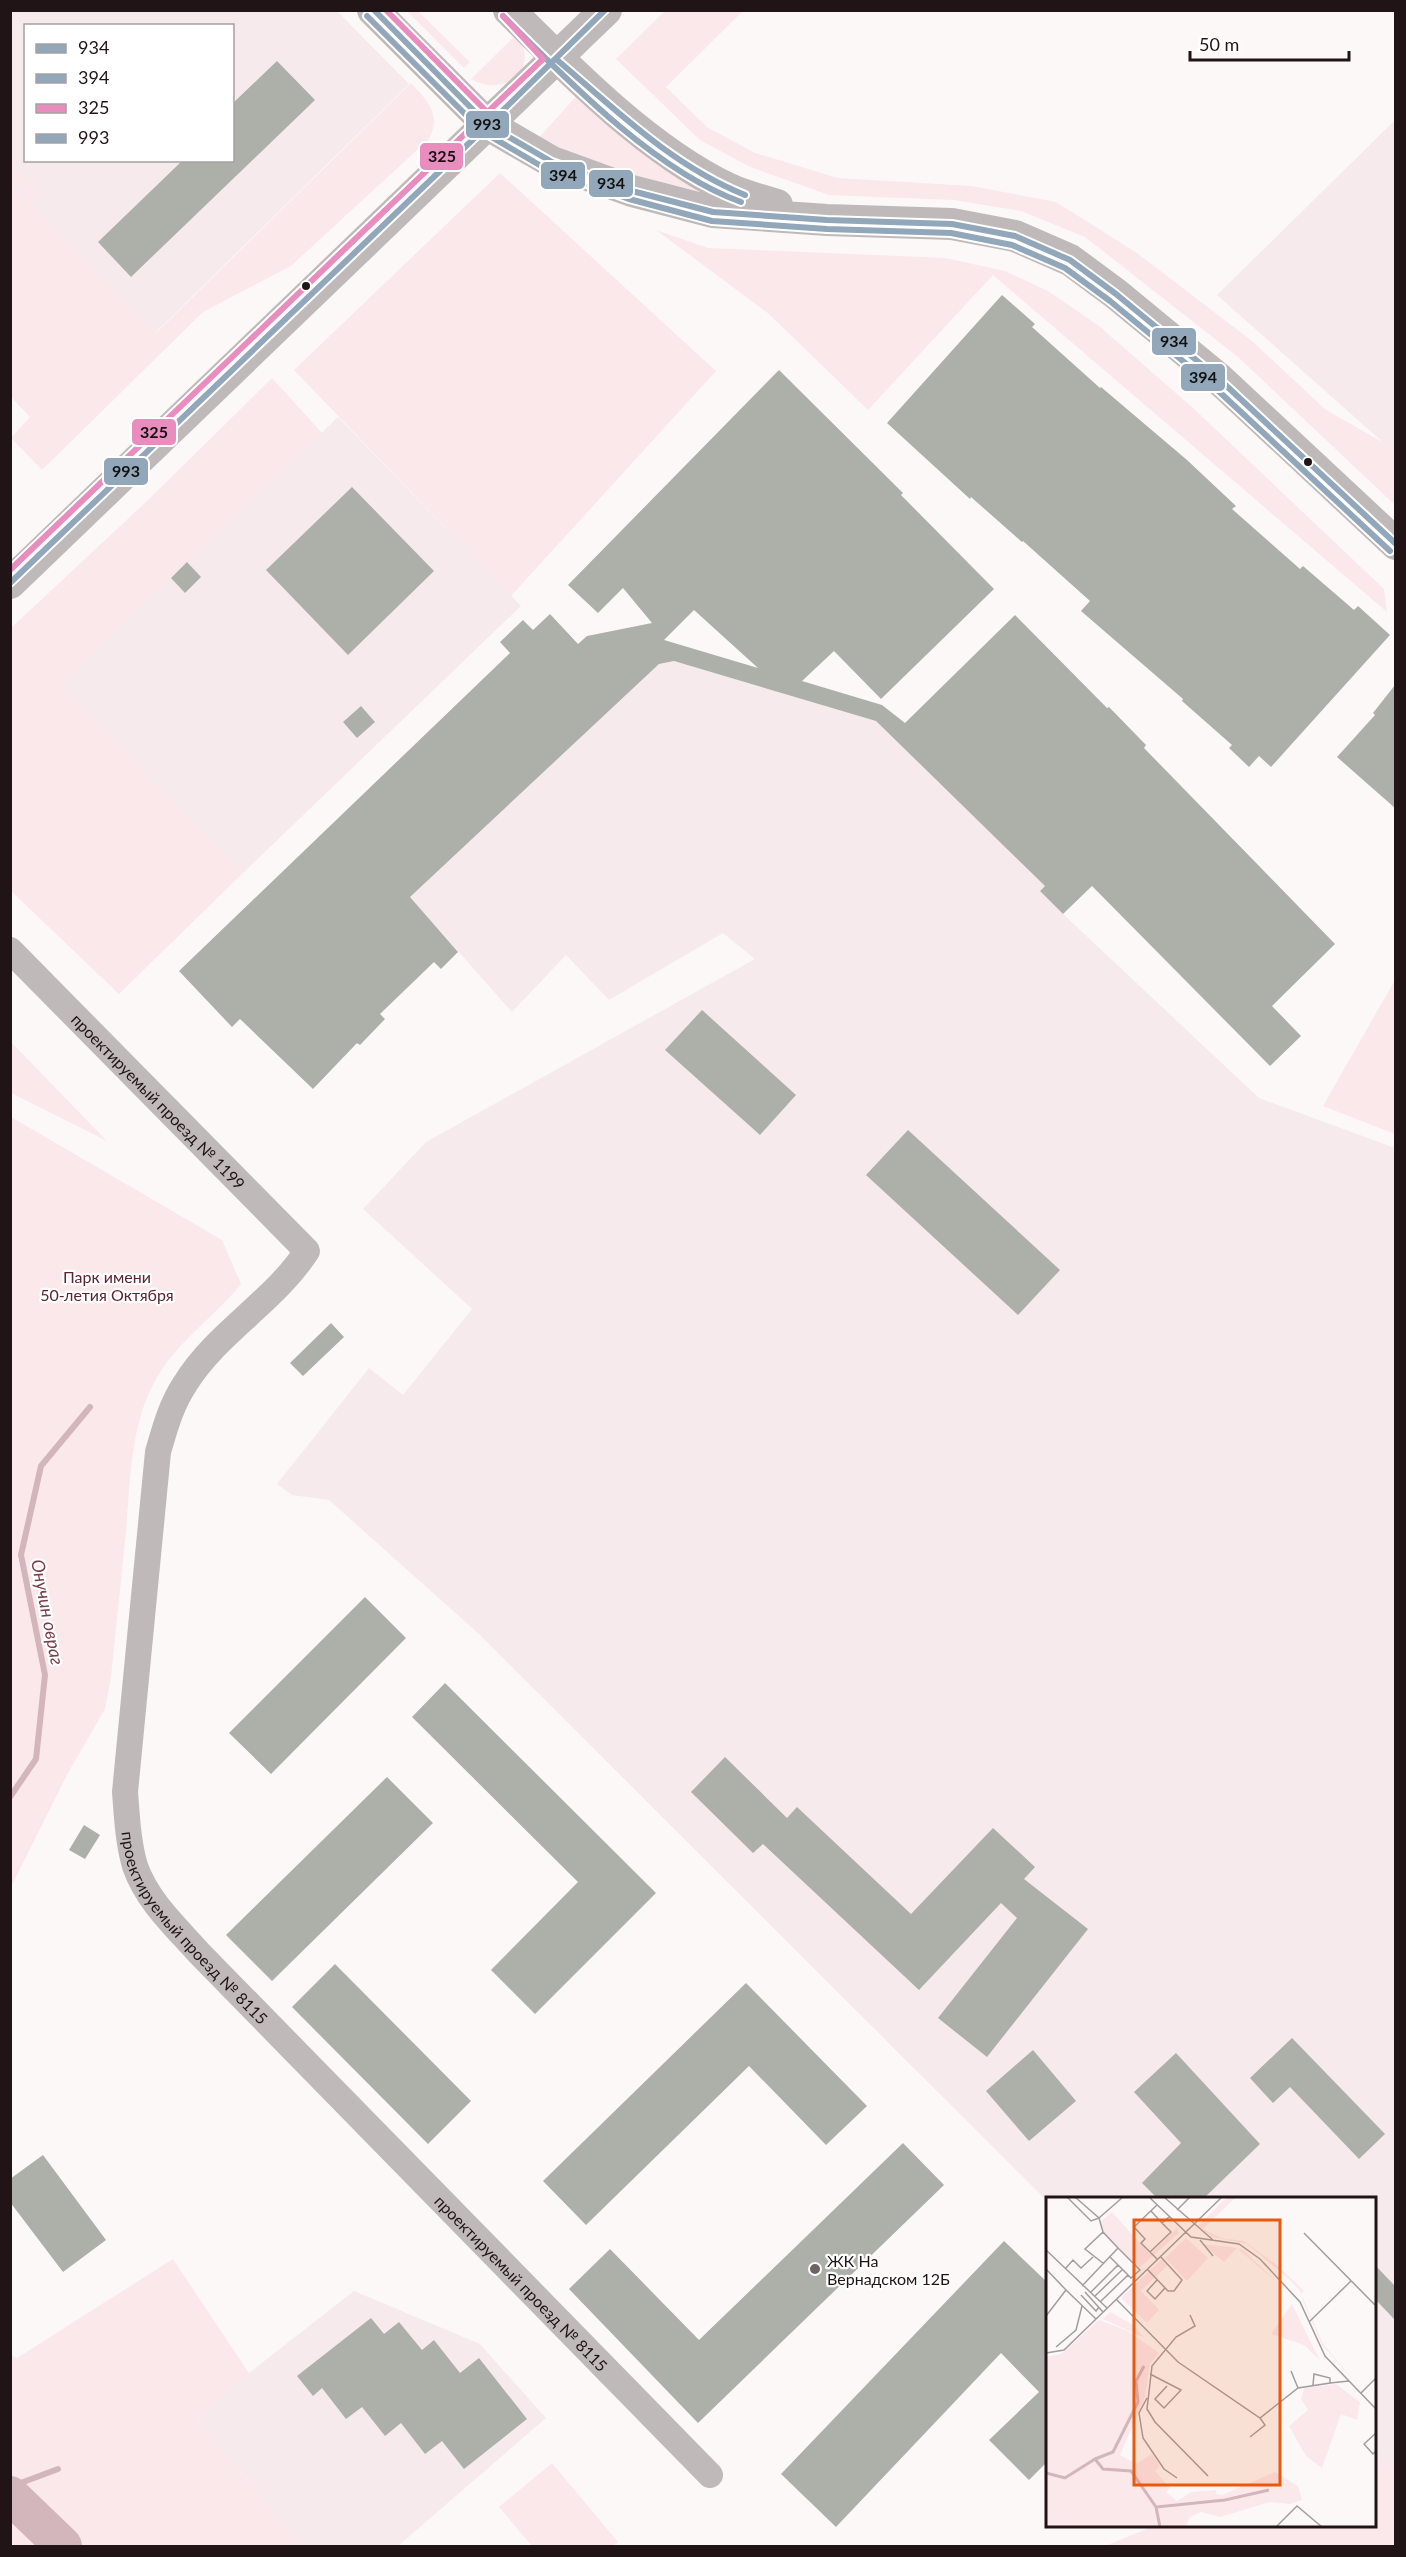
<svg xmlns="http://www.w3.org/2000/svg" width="1406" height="2557" font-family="Lato,sans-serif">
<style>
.built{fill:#f6eaec;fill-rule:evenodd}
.green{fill:#fbe8eb}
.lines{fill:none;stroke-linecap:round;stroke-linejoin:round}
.stream{stroke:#d3b6bb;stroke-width:6}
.river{stroke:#d3b6bb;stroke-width:38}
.building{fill:#adafa9;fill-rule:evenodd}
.minor{stroke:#bfb9ba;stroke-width:26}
.tertiary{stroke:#bfb9ba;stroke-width:32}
.bus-1-casing{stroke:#fff;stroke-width:10}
.bus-2-casing{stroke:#fff;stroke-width:10}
.bus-3-casing{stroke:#fff;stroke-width:10}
.bus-4-casing{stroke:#fff;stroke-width:10}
.bus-1{stroke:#92a7b9;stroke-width:6}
.bus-2{stroke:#92a7b9;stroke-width:6}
.bus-3{stroke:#e98dbf;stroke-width:6}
.bus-4{stroke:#92a7b9;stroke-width:6}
.bus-dot{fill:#211417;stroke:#fff;stroke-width:2}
.poi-dot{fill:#6e6466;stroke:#fff;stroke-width:2}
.labels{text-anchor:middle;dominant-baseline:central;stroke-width:4.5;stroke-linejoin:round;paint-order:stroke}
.street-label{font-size:16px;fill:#211417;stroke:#fff}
.park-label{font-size:16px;fill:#5a2533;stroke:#fff}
.poi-label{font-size:16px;fill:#211417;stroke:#fff;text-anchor:start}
.water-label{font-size:18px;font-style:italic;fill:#773e4c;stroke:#fff}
.inset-river{fill:none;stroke:#d3b6bb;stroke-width:3}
.inset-road{fill:none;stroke:#a49d9e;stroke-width:1.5}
.view{fill:#e8590c;fill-opacity:0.15;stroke:#e8590c;stroke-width:3}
.inset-edge{fill:none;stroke:#211417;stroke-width:3}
.line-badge{stroke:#fff;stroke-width:2}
.pale-badge-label{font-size:16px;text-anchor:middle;font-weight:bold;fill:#111}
</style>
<rect width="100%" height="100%" fill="#fcf8f8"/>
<path class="built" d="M10,11H337L409,84L156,332L11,184ZM26,26H232V160H26Z
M1395,120V453L1217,295Z
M338,417L521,606L243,873L60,684Z
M674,661L876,721L1045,886L1040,891L1063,914L1259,1098L1395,1148V2469L1375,2454L1374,2198H1048L1047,2201L480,1635L329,1500L292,1495L277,1484L369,1368L403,1395L472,1309L363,1209L426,1142L755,959L723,933L609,1000L566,955L512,1012L410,897L659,664Z
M354,2291L480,2344L546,2418L398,2546H304L197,2420L249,2373Z"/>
<path class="green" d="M666,10L743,11L666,87L707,127L755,153L838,178L972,186L1056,202L1137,253L1252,341L1326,410L1386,444L1395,453V505L1238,357L1085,237L1021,211L954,200L829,195L750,167L700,140L616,59Z
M407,11H418L470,62L464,68Z
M517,34C541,69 505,98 471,79Z
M411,83C427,100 442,115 429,139L291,266L203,312L42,470L11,438L30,417L11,397V184L157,332Z
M579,93L766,209L636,181L537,140Z
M11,160L41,192L31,202L11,180Z
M500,173L716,371L511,596L294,370Z
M656,230L708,248L945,258L1005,271L1048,291L1099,326L1193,408L1384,589L1387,612L993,275L868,410L769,314Z
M272,378L322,433L61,684L243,873L119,994L11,891V628L148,500Z
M1395,980V1134L1323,1106Z
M10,1042H11L107,1141L11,1093Z
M11,1117L222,1240L241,1284C217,1314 185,1336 163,1368C130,1415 131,1476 126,1531C121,1580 116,1629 111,1677L105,1709L68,1773L11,1887Z
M173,2259L249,2373L197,2420L304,2546H11V2355L17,2358Z
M1375,2454L1395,2469V2546H1105L1154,2526H1374Z
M552,2463L618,2542L613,2546H532L499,2507Z"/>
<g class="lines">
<path class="stream" d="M10,1797L36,1759L45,1675L21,1555L41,1466L90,1407
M10,2487L58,2469"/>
<path class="river" d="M10,2495L63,2546"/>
</g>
<path class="building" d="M277,61L315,100L131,277L98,242L183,160H232V104Z
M1002,295L1035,324L1032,327L1100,388L1101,387L1187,460L1236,506L1232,509L1300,569L1303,566L1354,610L1358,606L1390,635L1271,767L1259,756L1249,767L1229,748L1232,745L1182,701L1183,699L1081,611L1090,601L1023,541L1022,542L971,497L970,499L887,423Z
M779,370L903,493L901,495L994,589L881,699L834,651L802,681L882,705L905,723L1015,615L1107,708L1109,707L1146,745L1144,748L1335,944L1272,1006L1301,1036L1270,1066L1092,886L1063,914L1040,891L1045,886L876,721L674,661L659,664L410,897L458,952L441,969L434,962L380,1014L385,1019L360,1045L357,1043L313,1089L240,1019L232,1027L179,971L510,653L500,642L523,620L533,630L550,614L578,644L587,636L652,623L623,588L598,613L568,585ZM694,610L758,668L664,640Z
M352,487L434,571L348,655L266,570Z
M187,562L201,577L185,593L171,578Z
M1395,685V808L1337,757L1375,715L1373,713Z
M361,706L375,722L357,738L343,722Z
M702,1010L796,1095L760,1135L665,1050Z
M908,1130L1060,1270L1018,1315L866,1175Z
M331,1323L344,1337L303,1376L290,1363Z
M365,1597L406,1638L271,1774L229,1733Z
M445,1683L656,1893L535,2014L491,1970L578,1882L412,1717Z
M725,1757L787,1818L797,1807L911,1914L993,1828L1035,1867L1024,1879L1088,1929L987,2057L938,2018L1017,1918L1001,1903L919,1990L763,1844L753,1853L691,1792Z
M387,1777L433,1823L272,1981L226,1935Z
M84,1825L100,1835L85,1859L69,1850Z
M335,1964L471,2101L428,2144L292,2007Z
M746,1983L867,2106L826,2145L749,2066L586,2225L543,2181Z
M1292,2038L1385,2134L1359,2159L1290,2087L1273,2103L1250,2078Z
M1033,2050L1076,2101L1029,2141L986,2091Z
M1176,2053L1260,2144L1203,2199H1158L1142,2183L1181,2143L1134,2092Z
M903,2143L944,2185L698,2423L569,2289L610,2249L699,2340Z
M43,2155L106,2240L63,2272L10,2202V2179Z
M1004,2241L1047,2282V2462L1029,2480L989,2440L1039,2392L1001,2353L836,2527L781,2474Z
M1374,2264L1395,2286V2320L1374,2298Z
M371,2318L384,2334L399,2322L422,2350L434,2340L460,2373L479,2358L527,2419L464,2469L442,2441L425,2454L401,2423L385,2436L362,2407L346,2419L322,2388L313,2396L297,2376Z"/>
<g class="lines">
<path class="minor" id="s1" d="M10,950L307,1251C274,1302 217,1332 185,1384C171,1405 165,1428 158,1452L125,1792C127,1817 128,1842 135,1866C147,1901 176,1927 199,1953L710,2475"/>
<path class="tertiary" d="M373,10L488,125L552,162L632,191L713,212L827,220L952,224L1015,236L1070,260L1116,294L1218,378L1396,544
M509,10C572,73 649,151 729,189C744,196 761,200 777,205
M10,583L606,10"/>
<g class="bus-1-casing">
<path id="bus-1" d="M605,10L488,125L552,162L632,191L713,212L827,220L952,224L1015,236L1070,260L1116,294L1218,378L1396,544
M556,59C616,110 671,165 745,195"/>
</g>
<g class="bus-2-casing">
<path id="bus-2" d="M367,16L483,132L548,170L629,199L712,221L827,229L951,233L1012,245L1065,268L1110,301L1212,385L1390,551
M503,16C568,81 655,171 741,202"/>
</g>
<g class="bus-3-casing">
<path id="bus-3" d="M386,10L494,119
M10,570L543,59L503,16"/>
</g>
<g class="bus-4-casing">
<path id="bus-4" d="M10,583L488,125L374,10"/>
</g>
<use href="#bus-1" class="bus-1"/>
<use href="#bus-2" class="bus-2"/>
<use href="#bus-3" class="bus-3"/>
<use href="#bus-4" class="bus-4"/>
</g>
<g class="bus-dot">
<circle cx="306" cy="286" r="5"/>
<circle cx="1308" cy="462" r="5"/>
</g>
<circle class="poi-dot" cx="815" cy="2269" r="6"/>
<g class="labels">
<g class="street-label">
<text stroke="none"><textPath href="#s1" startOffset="212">проектируемый проезд № 1199</textPath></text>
<text stroke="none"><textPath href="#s1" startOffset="1178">проектируемый проезд № 8115</textPath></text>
<text stroke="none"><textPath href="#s1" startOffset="1664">проектируемый проезд № 8115</textPath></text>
</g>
<g class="park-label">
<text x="107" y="1276">Парк имени<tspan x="107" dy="18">50-летия Октября</tspan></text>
</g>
<g class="poi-label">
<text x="827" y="2260">ЖК На<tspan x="827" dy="18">Вернадском 12Б</tspan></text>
</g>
<g class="water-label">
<text transform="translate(48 1612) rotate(79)">Онучин овраг</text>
</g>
</g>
<g transform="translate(1046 2197)">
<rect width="330" height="330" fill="#fcf8f8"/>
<path d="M181,0H190L157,32L175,41L198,44L232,69L258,94L255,97L277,147L312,188L276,148L257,104L255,95L245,84L201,47L166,40L152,29ZM66,15L104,57L131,31L133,36L93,71L57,35L55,24ZM140,41L162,61L141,84L119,61ZM156,47L186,50L197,53L232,86L191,51L178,65ZM116,62L122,68L95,94L113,113L101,126L75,101ZM246,107L268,152L274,163L258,148L225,137ZM64,115L87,128L99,141L57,122ZM53,123L82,134L113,156L104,167L99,200L74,258L90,267L106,257L114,269L109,274L124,291L120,295L131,304L145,295L170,293V297L176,298L229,275L252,289L256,303L244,307L224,305L174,320L155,315L144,320L139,330H0V160L15,157ZM290,187L314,205L311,223L295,217L276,271L260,259L243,229L262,213L255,202L258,191Z" fill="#fbe8eb"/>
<path class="inset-river" d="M49,262L67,255L92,205L90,184L98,169M0,276L19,281L49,262L57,272L85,274L110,310M114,330L110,310L179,303L223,293"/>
<path class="inset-road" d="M21,0L45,24L53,21L29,0M103,0L145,40L193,47L214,62L254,105L279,159L330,212M118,0L167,43M111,8L88,30L99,42L95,46L111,62M131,13L144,0M105,14L116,26L123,20M57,35L39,52L58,67M258,36L329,108M154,43L167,59M72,51L94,73L85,81L82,78M0,53L61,111M104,55L125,35L116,26M0,72L20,93L0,119M19,72L27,63L35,71L47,60M101,72L122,94H128L136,83L114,59M111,83L101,94L109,102L119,91M36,89L72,51L57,35L53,21L77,0M20,93L50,122M39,95L57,115M45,95L72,68M35,98L50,114L53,110M49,99L76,73M70,102L132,165L214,221L252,191L284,186V181L268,177L267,188M54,105L82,78L64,60M144,118L149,129L130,140L106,169L101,212L109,225L162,279M263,125L305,84M10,150L30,133L36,109M0,156L18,153L176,0M245,174L252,191M104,177L135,193L118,211L109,202L121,189M284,186L303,184M315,196L330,181M101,201L93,216L97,241L118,272L131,281M330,236L318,247L327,257L330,254M204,240L219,228L214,221M230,330L251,309L276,330"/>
<path class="view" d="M88,23H234V288H88Z"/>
<rect width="330" height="330" class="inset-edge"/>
</g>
<g class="line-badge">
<rect x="465" y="110" width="45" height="29" rx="6" fill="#92a7b9"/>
<rect x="419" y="142" width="45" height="29" rx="6" fill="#e98dbf"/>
<rect x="540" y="161" width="46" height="29" rx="6" fill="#92a7b9"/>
<rect x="588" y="169" width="46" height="29" rx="6" fill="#92a7b9"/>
<rect x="1151" y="327" width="46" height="29" rx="6" fill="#92a7b9"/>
<rect x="1180" y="363" width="46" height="29" rx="6" fill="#92a7b9"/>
<rect x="131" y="418" width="46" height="28" rx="6" fill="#e98dbf"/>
<rect x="103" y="457" width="46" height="29" rx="6" fill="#92a7b9"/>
</g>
<g class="pale-badge-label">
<text x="487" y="130">993</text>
<text x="442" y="162">325</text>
<text x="563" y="181">394</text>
<text x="611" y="189">934</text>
<text x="1174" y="347">934</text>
<text x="1203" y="383">394</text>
<text x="154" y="438">325</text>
<text x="126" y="477">993</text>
</g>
<rect width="1406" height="2557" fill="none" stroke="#211417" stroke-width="24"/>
<rect x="24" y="24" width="210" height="138" fill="#ffffff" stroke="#a6a1a2" stroke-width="1.5"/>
<rect x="36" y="44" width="30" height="9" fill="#92a7b9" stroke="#a6a1a2" stroke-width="1.5"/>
<text x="78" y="54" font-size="18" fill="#211417">934</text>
<rect x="36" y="74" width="30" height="9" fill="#92a7b9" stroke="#a6a1a2" stroke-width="1.5"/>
<text x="78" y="84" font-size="18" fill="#211417">394</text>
<rect x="36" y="104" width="30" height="9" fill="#e98dbf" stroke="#a6a1a2" stroke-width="1.5"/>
<text x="78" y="114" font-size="18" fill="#211417">325</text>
<rect x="36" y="134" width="30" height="9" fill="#92a7b9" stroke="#a6a1a2" stroke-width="1.5"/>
<text x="78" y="144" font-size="18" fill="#211417">993</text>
<path d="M1190 51v9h159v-9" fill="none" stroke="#211417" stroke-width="3"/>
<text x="1199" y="51" font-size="18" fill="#211417" stroke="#ffffff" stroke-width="4.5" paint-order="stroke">50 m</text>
</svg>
